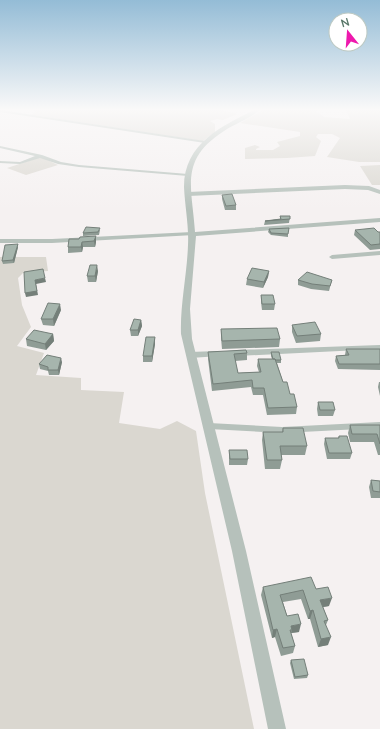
<svg xmlns="http://www.w3.org/2000/svg" width="380" height="729" font-family="Mulish,sans-serif">
<style>
.green{fill:#dad7d0}
.lines{fill:none;stroke-linecap:round;stroke-linejoin:round}
.minor{fill:#b6c1bb;fill-rule:evenodd}
.tertiary{fill:#b6c1bb;fill-rule:evenodd}
.wall{fill:#8f9c95}
.shaded-wall{fill:#747f79}
.building{fill:#a6b5ad;stroke:#747f79}
</style>
<rect width="100%" height="100%" fill="#f5f1f1"/>
<path class="green" d="M30,109H218L237,114L223,120L217,119L210,121L215,124V132L203,141L32,115L35,111Z
M265,109H326L316,111L324,117L350,119L346,110L331,109H380V162H359L327,157L340,138L332,134H318L316,137L321,141L315,156L287,158L245,159V148L255,145L260,147L256,149V150H273L280,146L277,142L300,136V132L240,123Z
M41,157L58,165L26,175L7,168Z
M380,165V185H372L360,166Z
M0,257H46L48,271L23,273L18,278L22,305L31,327L17,346L44,353L36,375L81,378V390L124,392L119,423L160,429L177,421L196,431L205,493L254,729H0Z"/>
<g class="lines">
<path class="minor" d="M0,110L205,141L207,142L205,143L0,112Z
M0,146L42,155L61,162L79,165L188,174L190,175L188,176L79,167L58,164L40,158L20,164L0,163V161L20,162L35,156L0,148Z
M345,185L369,186L380,190V194L368,190L345,189L188,196L185,194L188,192Z
M192,232L195,234L194,235L52,243H0V239H52Z
M380,251V255L332,259L329,257L332,255Z
M380,345V349L237,356L233,353L237,350Z
M217,351L220,352L221,354L220,356L190,358L186,355L190,352Z
M380,422V428L282,433L209,429L206,428L205,426L206,424L209,423L282,427Z"/>
<path class="tertiary" d="M256,109H261C251,118 236,123 224,131C179,160 192,186 195,232L380,218V222L196,236L190,309L192,339L246,551L286,729H268L232,551L181,334C180,304 187,275 188,245C189,226 185,207 184,187C184,143 222,126 256,109Z"/>
</g>
<path class="wall" d="M222,195L236,205V210H225L222,199Z
M280,216H290L289,223L264,225L265,221L280,219Z
M269,229L288,234V237L271,235L268,232Z
M100,230L99,235L83,236V233Z
M355,230L380,232V249L370,250L354,235Z
M96,236V242L95,247H83L82,252L68,253V247L79,239Z
M18,247L14,263L3,264L2,261Z
M98,271L96,282H88L87,276Z
M269,271L268,277L263,288L246,285L247,279Z
M298,280H332L329,291L311,289L298,285Z
M261,295L275,304L274,310H262L261,302Z
M61,310L54,326L43,325L41,319Z
M141,320L142,326L138,336H131L130,330Z
M292,325L321,334L320,341L296,343L292,332Z
M221,329L280,339L279,347L222,349L221,338Z
M53,334L54,341L46,350L27,346L26,339Z
M155,337V344L152,362H143V356Z
M346,349H380V370L338,369L335,361L336,356L345,355Z
M208,352L247,353V360L235,361L238,373L259,372L257,366L258,359H272L271,356V352L281,360V363H277L283,382L297,407L296,414L267,415L263,395H253L251,387L212,391L208,359Z
M62,362L59,375H49L48,371L40,369L39,364Z
M379,382H380V396L378,387Z
M318,402L335,410L333,416H318L317,409Z
M350,425H380V455H378L374,442H350L348,433Z
M283,428L307,446L305,455H281L282,460L280,469H265L262,440L263,432H282Z
M339,436L352,453L350,459H327L324,444L325,438H338Z
M229,450L248,459L247,465H229Z
M371,480L380,481V498H371L369,487Z
M263,587L316,589L329,606L323,607L328,620L326,625L328,645L318,647L310,619H308L301,599L283,602L287,616L299,632L291,633L295,646L293,653L281,656L275,637L272,638L261,595Z
M291,660L308,675L307,678L294,679L290,663Z"/>
<path class="shaded-wall" d="M96,236V242L95,247L94,241Z
M82,242L83,247L82,252L81,247Z
M18,244V247L14,263L13,260Z
M97,265L98,271L96,282L95,276Z
M269,271L268,277L263,288L264,282Z
M45,278L46,282L36,284L38,295L26,297L25,293L35,280Z
M60,304L61,310L54,326L53,319Z
M141,320L142,326L138,336V330Z
M53,334L54,341L46,350L45,344Z
M155,337V344L152,362V356Z
M61,358L62,362L59,375L58,370Z
M332,598L329,606L317,608L320,600Z
M313,610L310,619H308L310,611Z
M301,624L299,632L291,633L292,630L291,626Z
M277,629L275,637L272,638L273,630Z
M331,637L328,645L318,647L321,639Z"/>
<path class="building" d="M232,194L236,205L226,206L222,195Z
M280,216H290V219L265,221L281,219Z
M86,227L100,228L98,232L83,233Z
M289,228L288,234L271,233L269,229Z
M374,228L378,232H380V244L371,245L355,230Z
M96,236L94,241L82,242L81,247H68L69,239H79L80,237Z
M18,244L13,260L2,261L5,245Z
M90,265H97L95,276H87Z
M252,268L269,271L264,282L247,279Z
M43,269L45,278L35,280L37,291L25,293L24,272Z
M307,272L332,280L330,286L312,284L298,280Z
M261,295H273L275,304H262Z
M48,303L60,304L53,319H41Z
M134,319L141,320L138,330H130Z
M315,322L321,334L297,336L292,325Z
M277,328L280,339L222,341L221,329Z
M34,330L53,334L45,344L26,339Z
M146,337H155L152,356H143Z
M346,349H380V364H339L336,356L349,355Z
M246,350L247,353L234,354L238,373L261,372L258,359H275L283,382H287L290,394H294L297,407L268,408L264,388H253L252,380L213,384L208,352Z
M271,352H279L281,360H276L275,359H273Z
M47,355L61,358L58,370H48V367L39,364Z
M318,402H333L335,410H320Z
M350,425H380V444L377,434H352Z
M283,428H303L307,446H280L282,460H267L263,432H283Z
M339,436H347L352,453H329L325,438H339Z
M229,450H247L248,459H230Z
M371,480L380,481V492L373,491Z
M311,577L316,589L328,587L332,598L320,600L328,620L324,621L331,637L321,639L313,610L310,611L303,590L280,595L287,616L298,614L301,624L291,626L292,630H290L295,646L283,648L277,629L273,630L263,587Z
M304,659L308,675L295,677L291,660Z"/>
<linearGradient id="sky" x2="0" y2="1"><stop stop-color="#94bcd6"/><stop offset="0.52" stop-color="#faf9f9"/><stop offset="1" stop-color="#faf9f9" stop-opacity="0"/></linearGradient>
<rect width="380" height="211" fill="url(#sky)"/>
<g transform="translate(348 32) rotate(343)"><circle r="19" fill="#ffffff" stroke="#bdc9c3"/>
<path d="M0-3L7 15L0 10L-7 15Z" fill="#ee19ad"/>
<text y="-6" font-size="11" font-weight="bold" text-anchor="middle" fill="#5a786a">N</text>
</g>
</svg>
